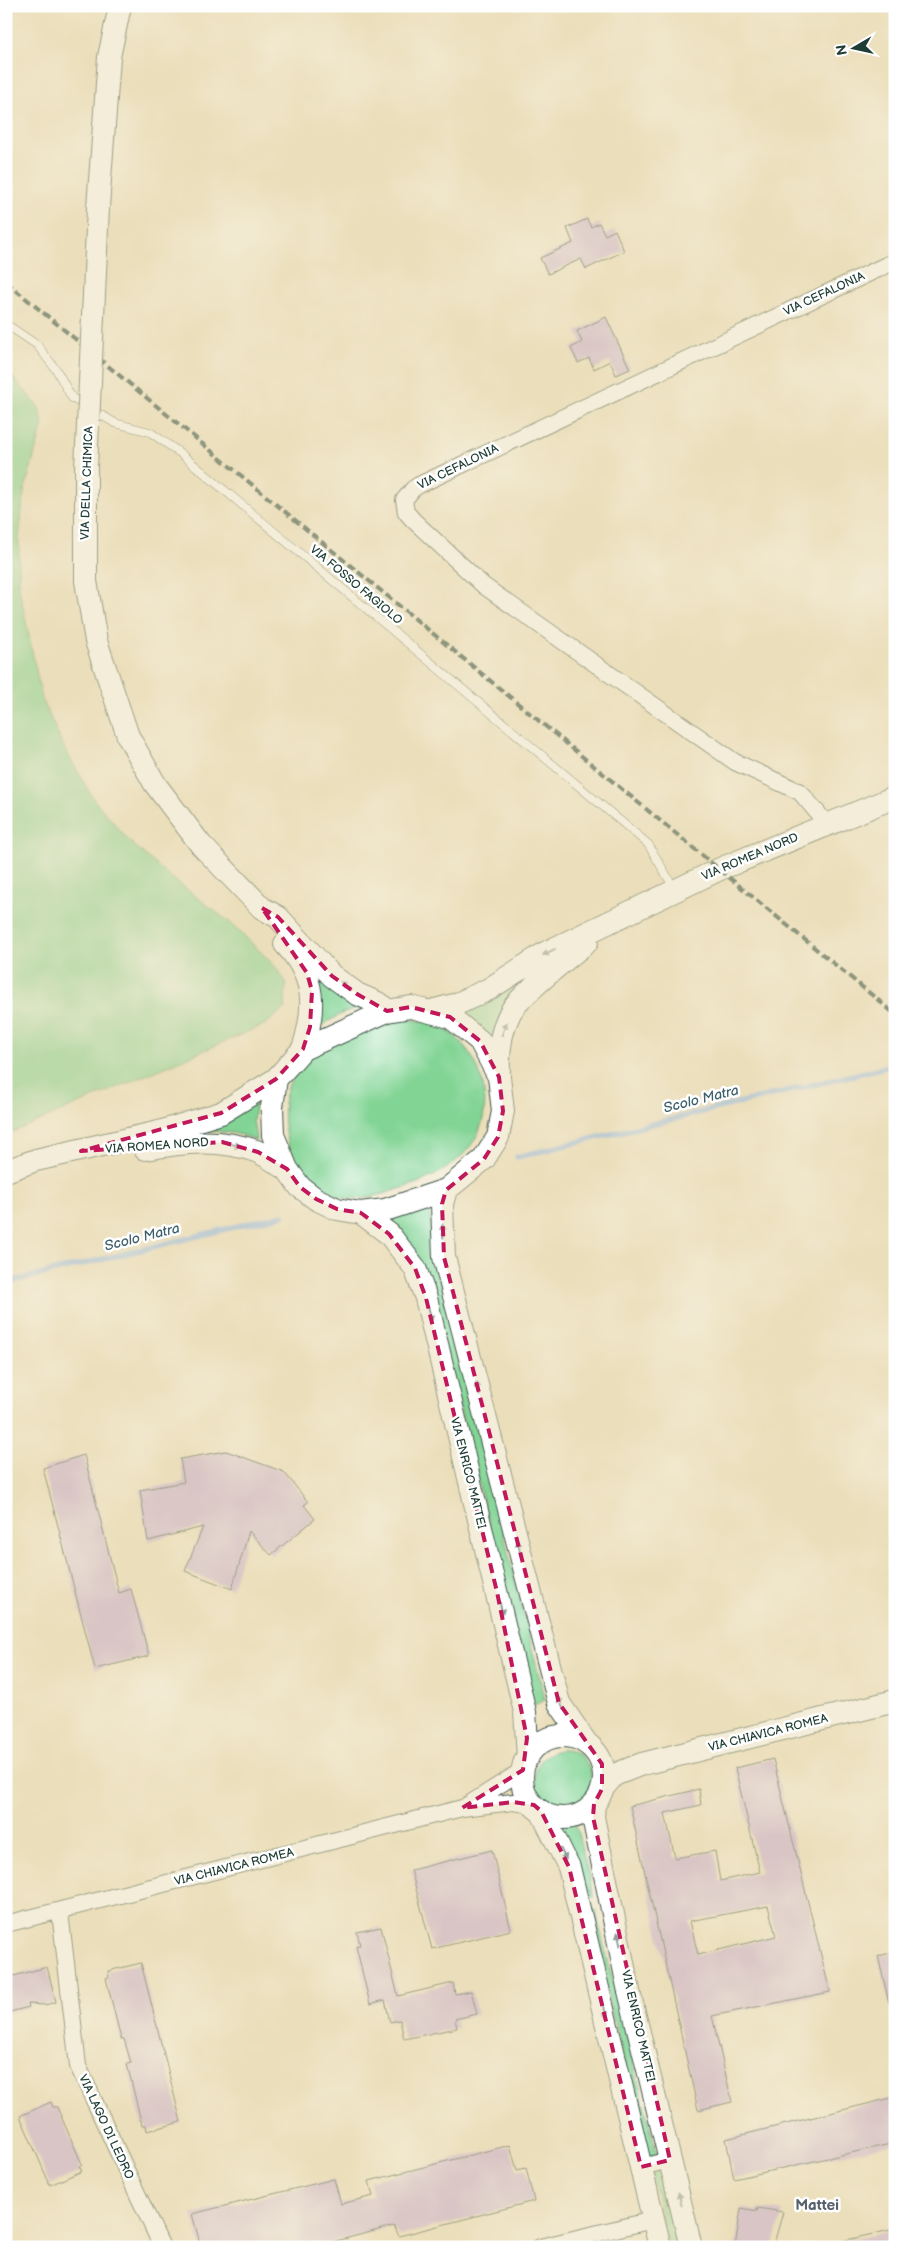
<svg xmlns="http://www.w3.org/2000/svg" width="901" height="2253" font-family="'Balsamiq Sans',sans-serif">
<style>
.green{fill:#82d494;stroke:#508864}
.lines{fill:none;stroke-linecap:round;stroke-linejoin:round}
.stream{stroke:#83b2ed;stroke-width:5.5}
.building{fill:#c3a7d3;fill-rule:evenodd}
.lane-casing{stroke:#3e5548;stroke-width:9}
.street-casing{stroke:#3e5548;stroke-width:18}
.secondary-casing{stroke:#3e5548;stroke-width:24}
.lane{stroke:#fff;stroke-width:8}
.street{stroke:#fff;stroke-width:16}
.secondary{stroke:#fff;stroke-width:22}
.rail{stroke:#1f3d34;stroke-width:4;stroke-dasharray:8 4;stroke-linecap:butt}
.secondary-bridge-casing{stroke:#3e5548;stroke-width:24;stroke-linecap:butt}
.secondary-bridge{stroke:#fff;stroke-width:22}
.oneway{fill:#8f9e9a}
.marked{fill:none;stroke:#c2185b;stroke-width:4;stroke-dasharray:10 6;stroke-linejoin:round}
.labels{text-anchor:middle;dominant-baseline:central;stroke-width:5;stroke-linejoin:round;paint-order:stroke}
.street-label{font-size:12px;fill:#1f3d34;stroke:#fff}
.water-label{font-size:14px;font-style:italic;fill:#3d606c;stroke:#fff}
.quarter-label{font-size:15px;font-weight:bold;fill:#58626c;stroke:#fff}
</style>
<rect width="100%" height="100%" fill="#fff"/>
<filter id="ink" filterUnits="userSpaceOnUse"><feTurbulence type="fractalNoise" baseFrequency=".02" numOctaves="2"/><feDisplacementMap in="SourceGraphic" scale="10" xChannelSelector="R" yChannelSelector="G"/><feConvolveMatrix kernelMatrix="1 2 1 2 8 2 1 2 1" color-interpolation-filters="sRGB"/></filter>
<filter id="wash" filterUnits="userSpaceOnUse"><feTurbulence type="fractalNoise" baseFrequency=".0096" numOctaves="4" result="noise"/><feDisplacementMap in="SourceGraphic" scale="20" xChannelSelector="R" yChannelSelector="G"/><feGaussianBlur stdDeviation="1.12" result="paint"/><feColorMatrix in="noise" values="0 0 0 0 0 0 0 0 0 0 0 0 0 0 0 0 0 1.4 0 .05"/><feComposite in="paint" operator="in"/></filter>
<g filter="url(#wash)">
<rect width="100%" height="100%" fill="#ebdeba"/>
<path class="green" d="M6,370L38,406L43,424L24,492L19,540V588L42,699L64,748L94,800L129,841L168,875L232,924L274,965L286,982L285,1008L266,1024L6,1135Z
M545,962L493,1044L460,1014L494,999Z
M315,968L367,1005L341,1014L317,1028Z
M400,1020C412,1020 423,1020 434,1024C482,1043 502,1111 467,1150C449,1171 425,1181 399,1189C381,1194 364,1201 344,1198C291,1188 266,1112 297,1071C318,1044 368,1027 400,1020Z
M256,1101L253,1120L256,1140C231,1129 206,1131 180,1132Z
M428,1205L439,1276L545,1700L534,1705L430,1288L380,1222Z
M535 1778a28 28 0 1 1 56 0a28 28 0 1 1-56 0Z
M575,1822L594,1897L585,1899L557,1825Z
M595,1910L680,2247H669L587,1911Z"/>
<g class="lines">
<path class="stream" d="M517,1157L890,1066
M6,1283L283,1215"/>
</g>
<g id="blocks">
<path class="building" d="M587,219L591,227L599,223L605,235L615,230L624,251L586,269L581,259L548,274L540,258L573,243L567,228Z
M606,317L630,369L616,375L610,361L594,369L589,358L578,363L571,348L582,342L577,331Z
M226,1451L284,1472L308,1502L304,1505L315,1519L271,1555L249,1531L232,1589L185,1571L203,1527L148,1541L140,1490L184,1482L180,1459Z
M84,1455L119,1593L131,1589L149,1656L95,1669L43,1468Z
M773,1759L830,1992L712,2016L732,2102L698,2110L630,1806L699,1789L701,1805L665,1813L675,1858L715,1851L720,1881L760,1872L735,1768ZM768,1906L776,1936L698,1955L690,1921Z
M492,1850L511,1930L432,1949L411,1870Z
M381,1927L398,1996L453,1983L455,1994L471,1991L477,2014L455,2019L457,2028L404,2039L400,2020L390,2022L385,2000L370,2004L356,1946L360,1945L357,1932Z
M895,1952V2002L889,2003L878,1956Z
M141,1963L181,2122L147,2131L146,2125H142L127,2064L131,2063L124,2039H121L106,1978L109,1977L108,1971Z
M47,1967L56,2002L45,2005L28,2004L29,2007L6,2013V1986L10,1985V1977Z
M895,2097V2143L734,2179L726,2139Z
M51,2102L53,2107H57L82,2164L79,2166L82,2171L50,2185L20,2116Z
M510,2145L517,2170L526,2168L534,2201L399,2236L394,2226L313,2247H289L287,2242L277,2247H201L192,2214L334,2179L341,2204L373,2196L369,2181Z
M741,2208L757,2211L758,2208L783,2212L773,2247H735Z
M895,2229V2247H843L842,2241Z"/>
</g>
</g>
<g filter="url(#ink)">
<use href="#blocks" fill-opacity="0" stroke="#3e5548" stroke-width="1"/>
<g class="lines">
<g class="lane-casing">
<path id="lane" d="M6,324L37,345L57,371L72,398L115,423L150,432L180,453L648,844L674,888"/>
</g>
<g class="street-casing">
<path id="street" d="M827,824L800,792L735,762L484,586L413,520L406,512L404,500L413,489L419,485L895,261
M466,1806L523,1770
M60,1912L78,2066L162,2247
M6,1924L462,1808L513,1802L534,1805
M641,2167L670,2160
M540,2247L653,2220"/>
</g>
<g class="secondary-casing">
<path id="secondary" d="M98,207L109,57L120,6
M86,468V581L96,641L128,736L155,784L201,845L262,908L278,917L332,976L357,994L380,1004L387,1011
M285,944C316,977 316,1008 303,1049
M411,1007L450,1017L480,1041L499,1077L503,1111L498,1137L484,1159L446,1190L385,1210L361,1213L337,1209L316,1199L300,1187L287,1169L273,1135L272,1107L276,1079L303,1049L387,1011Z
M431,1011L457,1004L489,989L545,953L720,869L895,797
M499,1073C498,1052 500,1032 510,1013C519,995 569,957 587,942
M145,1149C183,1142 219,1138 256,1151C267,1155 277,1164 287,1169
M6,1171L36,1160L159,1132L221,1113L276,1079
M446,1190L442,1204L444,1257L559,1703L587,1744
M361,1213L389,1234L415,1268L426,1298L525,1712L528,1757
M522 1777a41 41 0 1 1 82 0a41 41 0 1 1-82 0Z
M602,1789L614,1775L642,1764L895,1701
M594,1804L593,1817L628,1987L691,2247
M541,1811L569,1867L660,2247"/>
</g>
<use href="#lane" class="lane"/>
<use href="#street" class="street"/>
<use href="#secondary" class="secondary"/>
<path class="rail" d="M6,282L895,1014"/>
<g class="secondary-bridge-casing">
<path id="secondary-bridge" d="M86,468L98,207"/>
</g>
<use href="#secondary-bridge" class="secondary-bridge"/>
</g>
<defs><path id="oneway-solid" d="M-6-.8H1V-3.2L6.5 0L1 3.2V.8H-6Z" transform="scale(1.25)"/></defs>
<g class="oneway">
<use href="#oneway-solid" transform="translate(549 952) rotate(153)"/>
<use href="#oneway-solid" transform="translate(346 986) rotate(-143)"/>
<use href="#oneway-solid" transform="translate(504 1029) rotate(-70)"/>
<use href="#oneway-solid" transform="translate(234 1145) rotate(15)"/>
<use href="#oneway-solid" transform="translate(443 1231) rotate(-93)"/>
<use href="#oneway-solid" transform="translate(430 1314) rotate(76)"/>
<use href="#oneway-solid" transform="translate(478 1389) rotate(-104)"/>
<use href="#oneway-solid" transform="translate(519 1547) rotate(-104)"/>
<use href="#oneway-solid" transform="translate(501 1608) rotate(77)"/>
<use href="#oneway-solid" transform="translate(561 1703) rotate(-114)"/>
<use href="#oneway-solid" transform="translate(563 1854) rotate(65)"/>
<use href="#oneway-solid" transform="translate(619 1939) rotate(-102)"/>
<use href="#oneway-solid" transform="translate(605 2011) rotate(77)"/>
<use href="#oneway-solid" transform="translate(680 2199) rotate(-104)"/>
</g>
</g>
<path d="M0 0H901V2253H0ZM262,908L278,917L332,976L357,994L387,1011L411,1007L450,1017L480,1041L499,1077L503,1111L498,1137L484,1159L446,1190L442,1204L444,1257L559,1703L602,1764V1789L594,1804L593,1817L670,2160L641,2167L569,1867L541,1811L534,1805L513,1802L462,1808L523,1770L527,1738L497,1592L426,1298L415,1268L389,1234L361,1213L337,1209L316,1199L300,1187L287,1169L258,1152L222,1142L81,1151L221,1113L276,1079L303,1049L310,1027L312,991L307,973Z" fill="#ebdeba" fill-opacity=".55" fill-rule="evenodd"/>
<path class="marked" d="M262,908L278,917L332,976L357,994L387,1011L411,1007L450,1017L480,1041L499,1077L503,1111L498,1137L484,1159L446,1190L442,1204L444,1257L559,1703L602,1764V1789L594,1804L593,1817L670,2160L641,2167L569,1867L541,1811L534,1805L513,1802L462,1808L523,1770L527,1738L497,1592L426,1298L415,1268L389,1234L361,1213L337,1209L316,1199L300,1187L287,1169L258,1152L222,1142L81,1151L221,1113L276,1079L303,1049L310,1027L312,991L307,973Z"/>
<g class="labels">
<g class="street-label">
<text transform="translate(824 294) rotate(-25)">VIA CEFALONIA</text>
<text transform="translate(458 467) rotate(-26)">VIA CEFALONIA</text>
<text transform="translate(87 483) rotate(-88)">VIA DELLA CHIMICA</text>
<text transform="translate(356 585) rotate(40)">VIA FOSSO FAGIOLO</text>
<text transform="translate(750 857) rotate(-23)">VIA ROMEA NORD</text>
<text transform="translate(157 1146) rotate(-4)">VIA ROMEA NORD</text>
<text transform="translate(468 1473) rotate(76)">VIA ENRICO MATTEI</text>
<text transform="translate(768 1733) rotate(-14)">VIA CHIAVICA ROMEA</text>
<text transform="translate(234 1867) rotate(-14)">VIA CHIAVICA ROMEA</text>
<text transform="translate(638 2026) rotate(77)">VIA ENRICO MATTEI</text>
<text transform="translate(106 2127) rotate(65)">VIA LAGO DI LEDRO</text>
</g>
<g class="water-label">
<text transform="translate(701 1099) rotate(-14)">Scolo Matra</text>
<text transform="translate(142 1237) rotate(-14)">Scolo Matra</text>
</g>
<g class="quarter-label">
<text x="817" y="2205">Mattei</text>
</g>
</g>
<rect width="901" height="2253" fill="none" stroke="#fff" stroke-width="25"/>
<g transform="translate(854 48) rotate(261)" stroke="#ffffff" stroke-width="4" paint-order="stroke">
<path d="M0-4L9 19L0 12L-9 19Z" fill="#1f3d34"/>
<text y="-8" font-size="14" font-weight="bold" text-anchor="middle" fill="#1f3d34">N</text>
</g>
</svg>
